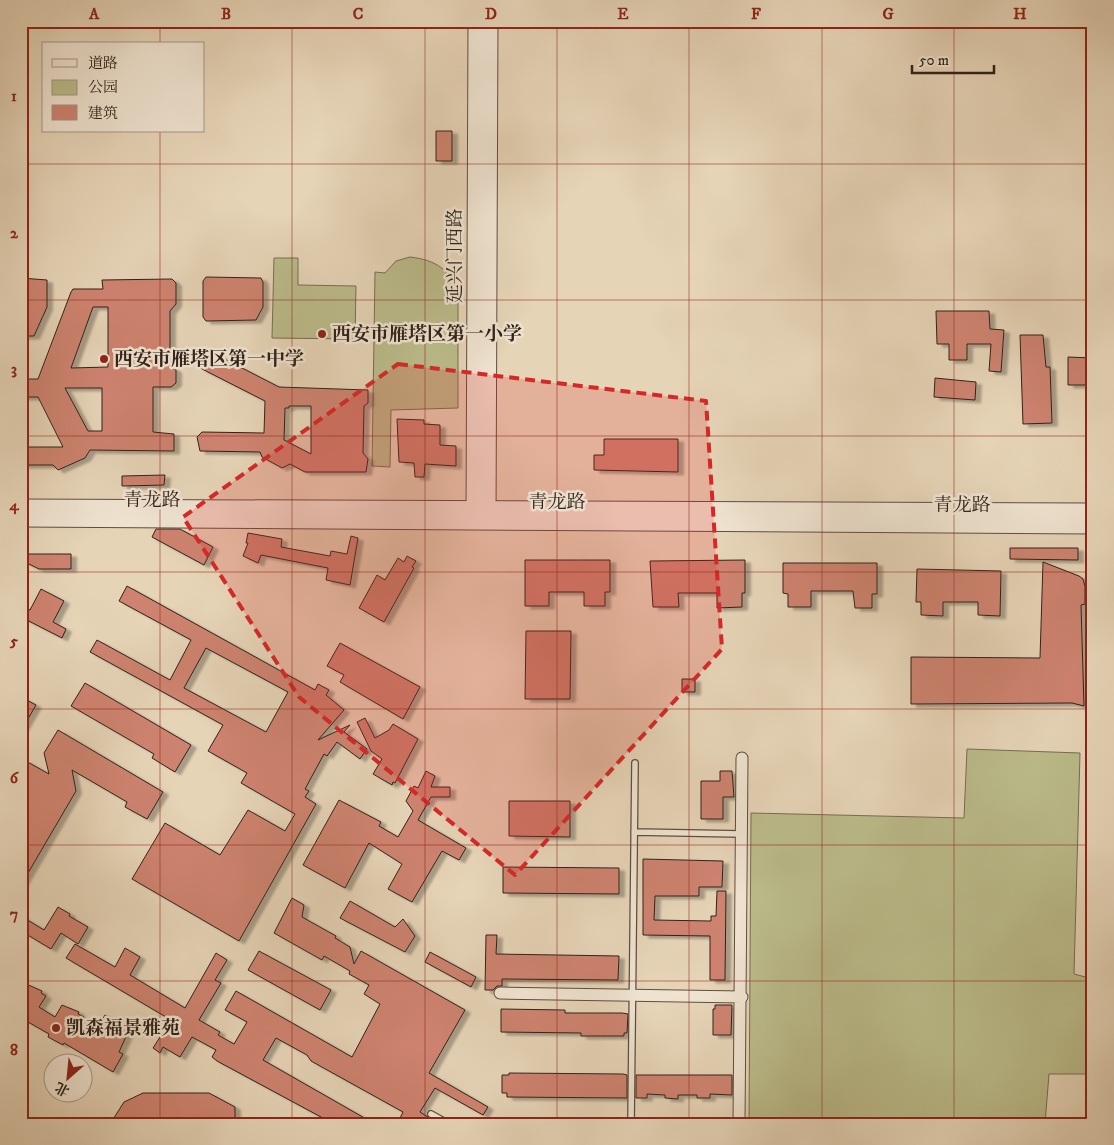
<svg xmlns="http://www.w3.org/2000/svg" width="1114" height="1145" font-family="'IM FELL DW Pica','Noto Serif SC',serif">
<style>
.green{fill:#bbbb8a;stroke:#766e52}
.building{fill:#ce836f;stroke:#30211a;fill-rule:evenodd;filter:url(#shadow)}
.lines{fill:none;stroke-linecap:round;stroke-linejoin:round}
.service-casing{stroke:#5e4e41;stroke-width:8}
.minor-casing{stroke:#5e4e41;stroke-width:13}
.tertiary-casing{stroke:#5e4e41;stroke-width:17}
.service{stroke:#efe3d0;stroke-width:5.5}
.minor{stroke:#efe3d0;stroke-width:11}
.tertiary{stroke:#efe3d0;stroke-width:15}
.marked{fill:#d62828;fill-opacity:0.2;stroke:#d62828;stroke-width:4;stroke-dasharray:10 6;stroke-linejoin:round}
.grid{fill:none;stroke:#8f2418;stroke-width:1;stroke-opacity:0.55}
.poi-dot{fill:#8f2418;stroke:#efe3d0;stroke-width:2}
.labels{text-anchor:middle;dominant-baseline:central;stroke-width:5;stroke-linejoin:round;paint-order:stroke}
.street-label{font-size:19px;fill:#30211a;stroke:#efe3d0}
.poi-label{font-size:19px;font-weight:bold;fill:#30211a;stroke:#efe3d0;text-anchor:start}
.neatline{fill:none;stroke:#8f2418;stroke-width:2}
.grid-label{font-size:16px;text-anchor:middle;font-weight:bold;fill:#8f2418}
</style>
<defs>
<filter id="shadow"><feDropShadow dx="5.5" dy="3" stdDeviation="1" flood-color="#0004"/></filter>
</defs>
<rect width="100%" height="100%" fill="#e6d4b7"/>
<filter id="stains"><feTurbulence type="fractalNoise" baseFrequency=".004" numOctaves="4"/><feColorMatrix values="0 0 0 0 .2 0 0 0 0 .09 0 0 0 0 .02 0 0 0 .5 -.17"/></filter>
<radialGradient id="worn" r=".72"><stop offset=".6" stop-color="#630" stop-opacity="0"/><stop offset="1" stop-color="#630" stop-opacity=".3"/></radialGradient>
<path class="green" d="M410,257C436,260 452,270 458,296V408L391,410L390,467L372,466L375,272L385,273L396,261Z
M274,258H298V285L356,286L355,339L272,338Z
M967,749L1080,753L1074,974L1093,979V1074H1049L1045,1124H749L751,813L964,818Z"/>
<path class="building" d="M436,131H452V161H436Z
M206,277L261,278L263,282V307L256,320L206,321L203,317V281Z
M21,278L47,280V307L34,336H21Z
M172,279L176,283V304L170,311V366L176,370V383L171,387H153V432L174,434V451L90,450L85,458L58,470L53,465H21V447H63L38,397H21V379H38L71,292L73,289H103L102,280ZM93,307H108V367L71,368ZM65,388H102V431H88Z
M936,311H989L990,329L1004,330L1001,372L989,371L991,344H967V360H949V344H937Z
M1020,335H1043L1046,367H1050L1052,423L1023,424Z
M211,352L279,387L368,390V403L364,406L363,453L368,459L366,472H305L290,464L282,468L262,457L260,452L200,451L197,437L202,432L264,433L265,401L202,369L200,365L205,355ZM289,406H311V454L284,440L285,408H289Z
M1068,357L1093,358V385H1068Z
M935,378L976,382L975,400L934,397Z
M397,419L424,420V424L440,425V445L456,446V466L425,464L424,477H415L414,463L399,462Z
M604,439H678V472L594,470V455H604Z
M165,475L164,485L122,486V476Z
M156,529H180L213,547L204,565L152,537Z
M248,533L282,539L281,547L330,556L331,551L347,554L351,536L358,538L350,585L326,580L328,568L261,555L258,563L243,556L248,543H246Z
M1010,548H1078V560L1010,559Z
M21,554H71V569H39L21,560Z
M407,556L416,561L412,567L414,568L384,622L359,608L377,575L385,580L398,558L404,562Z
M525,560H610V592H605V606H584V592H549V606H525Z
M745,560V593H742V607L717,608V593H678L679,607H653L650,561Z
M1043,562L1079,576L1083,579L1085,586V604L1081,605L1084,706L1072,703L911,704V657L1040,658Z
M783,563H877V594H872V608H855L853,591H811V607H788V594L783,593Z
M917,569L1001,571L1000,616L978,615V602H943V616L921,615V602H916Z
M127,586L315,690L318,684L329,690L326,695L344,710L318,740L350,725L344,732L367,749L360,759L337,742L327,756L324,754L305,789L309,791L305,797L316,804L239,941L132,879L165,823L220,855L248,810L285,831L295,814L241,783L247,773L208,751L223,725L90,652L97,640L170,680L191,640L119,601ZM206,648L288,692L266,732L184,688Z
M41,589L64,601L53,622L66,629L62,638L21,617V606L30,610Z
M526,631H571L570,699H525Z
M340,643L420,687L403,719L340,682L344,675L327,666Z
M682,679H695V692H682Z
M85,683L191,745L175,772L152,758L154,754L71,706Z
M21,697L36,705L21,731Z
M365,718L375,738L389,730L393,724L418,739L395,783L393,782L392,785L373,774L382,759L371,751L357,722Z
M58,730L163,792L147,819L125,807L127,802L72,770L76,791L21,885V765L24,760L49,774L44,753Z
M426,771L435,776L431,787H450V797H431L418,820L466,848L459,860L442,851L412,902L388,889L402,864L369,843L345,888L303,865L339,800L381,822L379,826L398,837L413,811L406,801L414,786L418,788Z
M720,771H732L734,797H723V819H701V781H720Z
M509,801H570V837L509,836Z
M643,859L723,861L722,887H699V896H655L654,920L711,921V916H716L717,891H726L725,980H710V936L643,935Z
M503,867L619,868V894L503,893Z
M292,898L304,905L302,917L336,936L335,938L350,947L354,964L361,951L465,1010L429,1073L488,1107L483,1115L435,1088L420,1112L439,1124H397L403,1112L311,1061L307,1055L276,1038L263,1060L375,1124H334L217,1061L212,1057L216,1050L192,1037L180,1057L163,1047L160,1053L153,1048L171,1020L66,958L75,944L115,967L125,948L140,957L130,975L185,1008L216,953L227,960L215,980L221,983L199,1020L220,1032L218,1035L234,1044L247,1022L225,1010L236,991L352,1057L380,1004L364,994L369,985L349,974L350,971L324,956L322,960L274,933Z
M350,901L395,927L403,919L415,936L405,952L340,918Z
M58,907L70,914L69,916L88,927L78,944L61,933L51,949L21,931V916L44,930Z
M486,935H497L496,954L619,956L618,980L502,979V986H497L493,990H485Z
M259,951L331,990L320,1010L248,970Z
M430,952L476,977L471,987L425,962Z
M24,983L42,991L41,993L46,996L39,1007L55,1017L62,1005L79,1012L78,1014L84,1017L77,1029L92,1037L105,1015L125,1024L124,1027L129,1030L119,1052L123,1054L113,1072L64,1043L63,1045L48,1037L49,1034L21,1018V988Z
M715,1005H732L731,1035H713V1009H715Z
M501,1009L565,1010V1013H622L628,1014L627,1033H624V1036H581V1033L501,1032Z
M509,1073L623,1074L627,1075V1098L507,1097V1093H502V1075H509Z
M636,1075H732V1095L710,1094V1098H697V1095H678V1099L665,1098V1095L647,1094V1098H636Z
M143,1093H209L235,1107V1124H110L124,1102Z"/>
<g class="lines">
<g class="service-casing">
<path id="service" d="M634,832L742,834
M431,1114L449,1124
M631,1124L635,763"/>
</g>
<g class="minor-casing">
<path id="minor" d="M500,993L742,997
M739,1124L742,758"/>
</g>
<g class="tertiary-casing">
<path id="tertiary" d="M21,507L1093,511
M21,519L1093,526
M474,520L476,21
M488,520L490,21"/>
</g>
<use href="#service" class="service"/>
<use href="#minor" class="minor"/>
<use href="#tertiary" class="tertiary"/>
</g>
<path class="marked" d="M398,364L706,401L722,649L515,875L299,697L183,517Z"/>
<path class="grid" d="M160,21V44M292,21V1124M425,21V1124M557,21V1124M689,21V1124M822,21V1124M954,21V1124M160,131V1124M21,164H1093M21,300H1093M21,436H1093M21,572H1093M21,709H1093M21,845H1093M21,981H1093"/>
<g class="poi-dot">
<circle cx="322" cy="334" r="5"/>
<circle cx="104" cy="359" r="5"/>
<circle cx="56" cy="1028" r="5"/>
</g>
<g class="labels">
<g class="street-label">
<text transform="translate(455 256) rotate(-90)">延兴门西路</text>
<text x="152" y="500">青龙路</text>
<text x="557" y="502">青龙路</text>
<text x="962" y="505">青龙路</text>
</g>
<g class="poi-label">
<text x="332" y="334">西安市雁塔区第一小学</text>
<text x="114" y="359">西安市雁塔区第一中学</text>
<text x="66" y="1028">凯森福景雅苑</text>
</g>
</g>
<rect width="1114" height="1145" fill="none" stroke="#e6d4b7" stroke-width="55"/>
<rect x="42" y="42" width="162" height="90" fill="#efe3d0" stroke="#a39587"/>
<rect x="52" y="59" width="25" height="8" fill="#efe3d0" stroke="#a39587"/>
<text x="88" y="68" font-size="15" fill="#30211a">道路</text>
<rect x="52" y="80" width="25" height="15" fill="#bbbb8a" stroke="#a39587"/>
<text x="88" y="92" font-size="15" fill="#30211a">公园</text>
<rect x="52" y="105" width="25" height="15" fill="#ce836f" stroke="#a39587"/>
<text x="88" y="118" font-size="15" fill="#30211a">建筑</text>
<g transform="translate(68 1078) rotate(207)"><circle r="24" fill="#efe3d0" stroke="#a39587"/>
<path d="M0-4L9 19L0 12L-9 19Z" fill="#8f2418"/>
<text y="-8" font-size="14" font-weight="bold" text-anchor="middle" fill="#30211a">北</text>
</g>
<path d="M912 65v8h82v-8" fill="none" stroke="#30211a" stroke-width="2.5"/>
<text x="919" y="65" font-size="15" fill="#30211a" stroke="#efe3d0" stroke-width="4" paint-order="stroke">50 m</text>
<rect x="28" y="28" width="1058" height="1090" class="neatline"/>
<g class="grid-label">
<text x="94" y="19">A</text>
<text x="226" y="19">B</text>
<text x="358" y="19">C</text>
<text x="491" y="19">D</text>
<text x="623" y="19">E</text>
<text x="756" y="19">F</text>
<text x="888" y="19">G</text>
<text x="1020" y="19">H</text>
<text x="14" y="101">1</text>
<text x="14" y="238">2</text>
<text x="14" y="374">3</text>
<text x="14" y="510">4</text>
<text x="14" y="646">5</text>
<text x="14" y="783">6</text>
<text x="14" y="919">7</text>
<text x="14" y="1055">8</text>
</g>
<rect width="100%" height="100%" filter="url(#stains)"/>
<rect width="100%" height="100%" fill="url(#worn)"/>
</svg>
